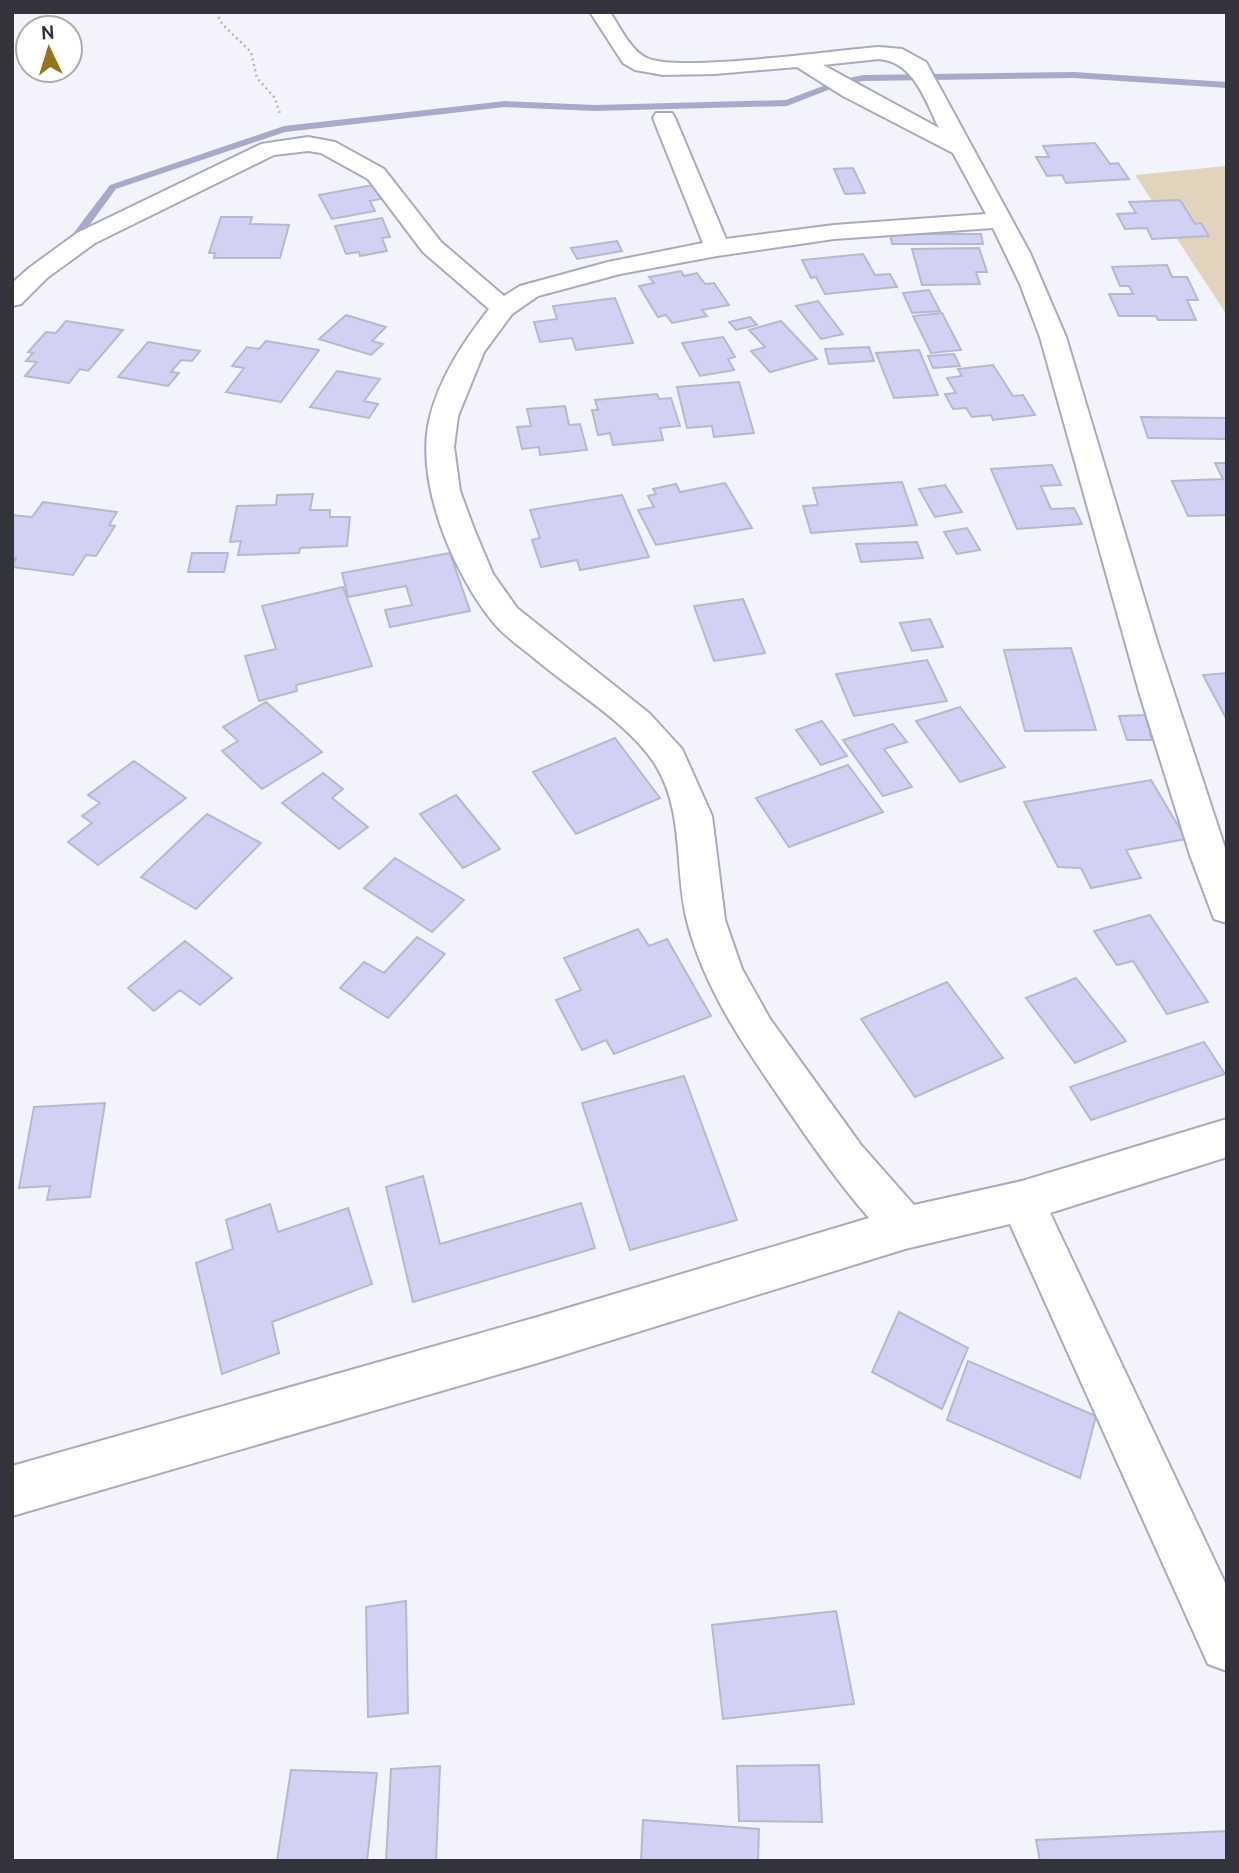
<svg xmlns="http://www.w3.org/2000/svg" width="1239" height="1873" font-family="Cabin,sans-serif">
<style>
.green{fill:#e0d5bc}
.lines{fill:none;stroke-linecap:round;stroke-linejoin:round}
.stream{fill:#a9aaca;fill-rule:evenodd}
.building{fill:#d1d2f3;stroke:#b7b8cd;stroke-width:2}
.minor-casing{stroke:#aaaabf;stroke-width:4}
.path{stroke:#b4b4bc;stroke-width:2.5;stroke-dasharray:2 3.5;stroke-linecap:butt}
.minor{fill:#fff;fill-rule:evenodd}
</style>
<rect width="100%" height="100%" fill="#f3f3fc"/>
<path class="green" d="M1227,166V315L1135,175Z"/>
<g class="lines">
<path class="stream" d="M1074,72L1227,82V88L1074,78L863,81L841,85L787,106L595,111L505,107L285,132L116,189L72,249L63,247L110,185L284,126L505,101L595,105L786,100L836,81L863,75Z"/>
</g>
<path class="building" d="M1095,143L1110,164L1118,163L1129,179L1066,183L1062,175L1047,176L1036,157H1049L1043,146Z
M853,168L865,193L845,194L834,169Z
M378,184L385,198L370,201L375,211L332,219L319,195Z
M1180,200L1195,224L1201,223L1209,236L1152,239L1147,228L1125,229L1117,214L1136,213L1129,202Z
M221,217H252L250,224L289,225L280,258H214L215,253H209Z
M382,218L390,237L382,238L387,251L360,256L359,252L346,254L335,226Z
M890,234H981L983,244H892Z
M617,241L622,251L577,259L571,248Z
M979,248L987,272H976L980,284L922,285L912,249Z
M863,254L875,275L890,274L897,287L825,294L816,277L811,278L802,260Z
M1167,265L1172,277H1187L1198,300H1187L1196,320H1158L1156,316H1119L1109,294H1133L1129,286H1120L1112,267Z
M681,271L684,276L697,273L705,284L714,283L729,305L702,310L707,316L672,323L666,315L658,317L639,286L654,283L649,277Z
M929,290L940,311L912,313L903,293Z
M615,298L633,343L576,350L572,338L540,342L534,322L557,319L553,306Z
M818,301L843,334L821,339L796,306Z
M942,313L961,350L931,353L913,316Z
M346,315L386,327L372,341L383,344L371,355L319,339Z
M750,317L757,325L736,330L729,322Z
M66,321L123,330L88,371L80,369L69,383L25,376L37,362L26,361L33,353L28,352L46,332L56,333Z
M781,321L817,359L770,372L751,351L765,347L749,330Z
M723,337L735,357L728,359L734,370L700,376L682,343Z
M266,341L319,350L281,402L226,392L244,368L232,366L247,347L259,349Z
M148,342L200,351L192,361L181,360L171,372L179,373L168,386L118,377Z
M869,347L874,361L829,364L825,349Z
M919,350L938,395L894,398L876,353Z
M954,354L960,366L933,368L928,356Z
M993,365L1013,396L1023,395L1035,415L993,420L991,415L972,417L966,408L953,409L945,394L956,393L947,378L962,376L958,369Z
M337,371L380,379L364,401L378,404L369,418L310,407Z
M739,382L754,433L714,437L712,426L687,428L677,387Z
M657,394L659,399L671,398L680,426L660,428L663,440L613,445L610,433L598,435L592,410H598L595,400Z
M565,406L569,425L580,424L587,450L540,455L539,447L522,449L517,427L531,426L527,409Z
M1141,417L1227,418V439L1148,438Z
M1215,463H1227V515L1188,516L1172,481L1223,479Z
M1052,465L1061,485L1041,486L1051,509L1074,508L1082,524L1017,529L991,469Z
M902,482L917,525L811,533L803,506L818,505L813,488Z
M725,483L752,528L656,545L638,510L654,507L648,496L656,494L653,489L676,484L680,492Z
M945,485L962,512L935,517L919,489Z
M313,494L310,510H330V517H350L347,546L300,548L299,553L238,555L241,541L230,542L237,506L276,505L277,495Z
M622,495L649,557L580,570L577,560L541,567L532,540L540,538L530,510Z
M43,502L117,512L109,525L115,526L96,556L86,555L73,575L12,567L16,558H12V515L32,517Z
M967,528L980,550L957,554L944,532Z
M917,542L923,558L861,562L856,544Z
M192,553H228L224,572H188Z
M450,553L470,611L390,627L385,610L412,605L406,586L348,597L342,573Z
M343,587L372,666L296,685L297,691L259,701L245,656L276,649L262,606Z
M743,599L765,653L714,661L694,606Z
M930,619L943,647L912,651L900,623Z
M1071,648L1096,730L1025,731L1004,650Z
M927,660L947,701L854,716L836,674Z
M1227,673V720L1203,675Z
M266,702L322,752L262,789L222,751L238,741L223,727Z
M960,707L1005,767L960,782L916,721Z
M1145,715L1152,740H1127L1119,716Z
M822,721L847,756L821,765L796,730Z
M893,724L907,742L884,749L912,787L883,796L843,740Z
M615,738L660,798L576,834L533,772Z
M134,761L186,798L98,865L68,842L92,823L82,816L100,803L88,795Z
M848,765L883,812L789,847L756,798Z
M323,773L343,789L332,798L368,827L339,849L282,803Z
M1151,780L1186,839L1126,850L1141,878L1091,888L1081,868L1058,867L1024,802Z
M456,795L500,849L463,868L420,814Z
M207,814L261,843L196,909L141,877Z
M395,858L464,900L432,932L364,888Z
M1150,915L1208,1002L1167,1014L1133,961L1117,965L1094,931Z
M638,929L649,946L667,939L711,1016L614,1054L606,1040L582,1050L556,1000L581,990L564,958Z
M417,937L445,954L388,1018L340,988L364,962L384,973Z
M185,941L232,978L200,1005L180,990L154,1011L128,988Z
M1076,978L1126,1041L1075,1063L1026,998Z
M947,982L1003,1058L915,1097L861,1019Z
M1204,1042L1225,1074L1091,1120L1070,1087Z
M684,1076L737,1220L630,1250L582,1103Z
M105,1103L90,1197L47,1200L50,1186L19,1188L34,1107Z
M423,1176L440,1244L581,1203L595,1248L413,1302L386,1187Z
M270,1204L278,1232L348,1208L372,1284L272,1322L279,1353L222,1374L196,1263L233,1249L226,1220Z
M899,1312L968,1348L942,1409L872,1372Z
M968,1361L1096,1416L1080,1478L947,1420Z
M406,1601L408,1713L368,1717L366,1607Z
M836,1611L854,1704L723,1719L712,1625Z
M819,1765L822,1822L739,1821L737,1766Z
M440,1766L436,1861H386L391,1769Z
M291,1770L377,1773L367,1861H277Z
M643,1820L759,1829L758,1861H641Z
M1227,1831V1861H1040L1036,1840Z"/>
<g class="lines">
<g class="minor-casing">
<path id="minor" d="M590,12H610C620,27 631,51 647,58C677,73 837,50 879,47L902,49L926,62L1030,253L1066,337L1157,641L1227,854V923L1214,919L1190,855L1140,695L1040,337L1020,284L993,228L834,239L717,256L620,274L538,296L512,314L484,352L458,416L454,447L460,491L474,529L493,574L517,608L649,713L682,749L712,816L725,920L742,969L770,1019L861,1145L914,1205L1022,1181L1227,1119V1157L1050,1213L1227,1587V1671L1208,1664L1010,1224L905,1249L541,1362L12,1516V1466L541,1316L869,1218C837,1181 810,1142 782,1101C744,1046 704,988 687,921C674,869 685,812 655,764C628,722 571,690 534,658C521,647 504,636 493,622C453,573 414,481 430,417C440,377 464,341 489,309L423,252L368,179L321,153L308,151L274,155L95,243L47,278L21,304L12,306V283L29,268L77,233L261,144L308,137L335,142L384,169L441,242L504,296L520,286L608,262L703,243L653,118L656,113H672L675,118L726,239L834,225L986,214L953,153L843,96L797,67L715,74L663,75L635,70L623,63ZM879,59C914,62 925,100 939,128L823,65Z"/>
</g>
<path class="path" d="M216,12L222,24L251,52L257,78L275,98L280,114"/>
<use href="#minor" class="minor"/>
</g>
<rect width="1239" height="1873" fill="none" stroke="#33333b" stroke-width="28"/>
<g transform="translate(49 49) rotate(356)"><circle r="33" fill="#ffffff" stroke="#adadb1" stroke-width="2"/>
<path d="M0-5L12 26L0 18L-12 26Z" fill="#96741d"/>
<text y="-10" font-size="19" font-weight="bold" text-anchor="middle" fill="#33333b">N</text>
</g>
</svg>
